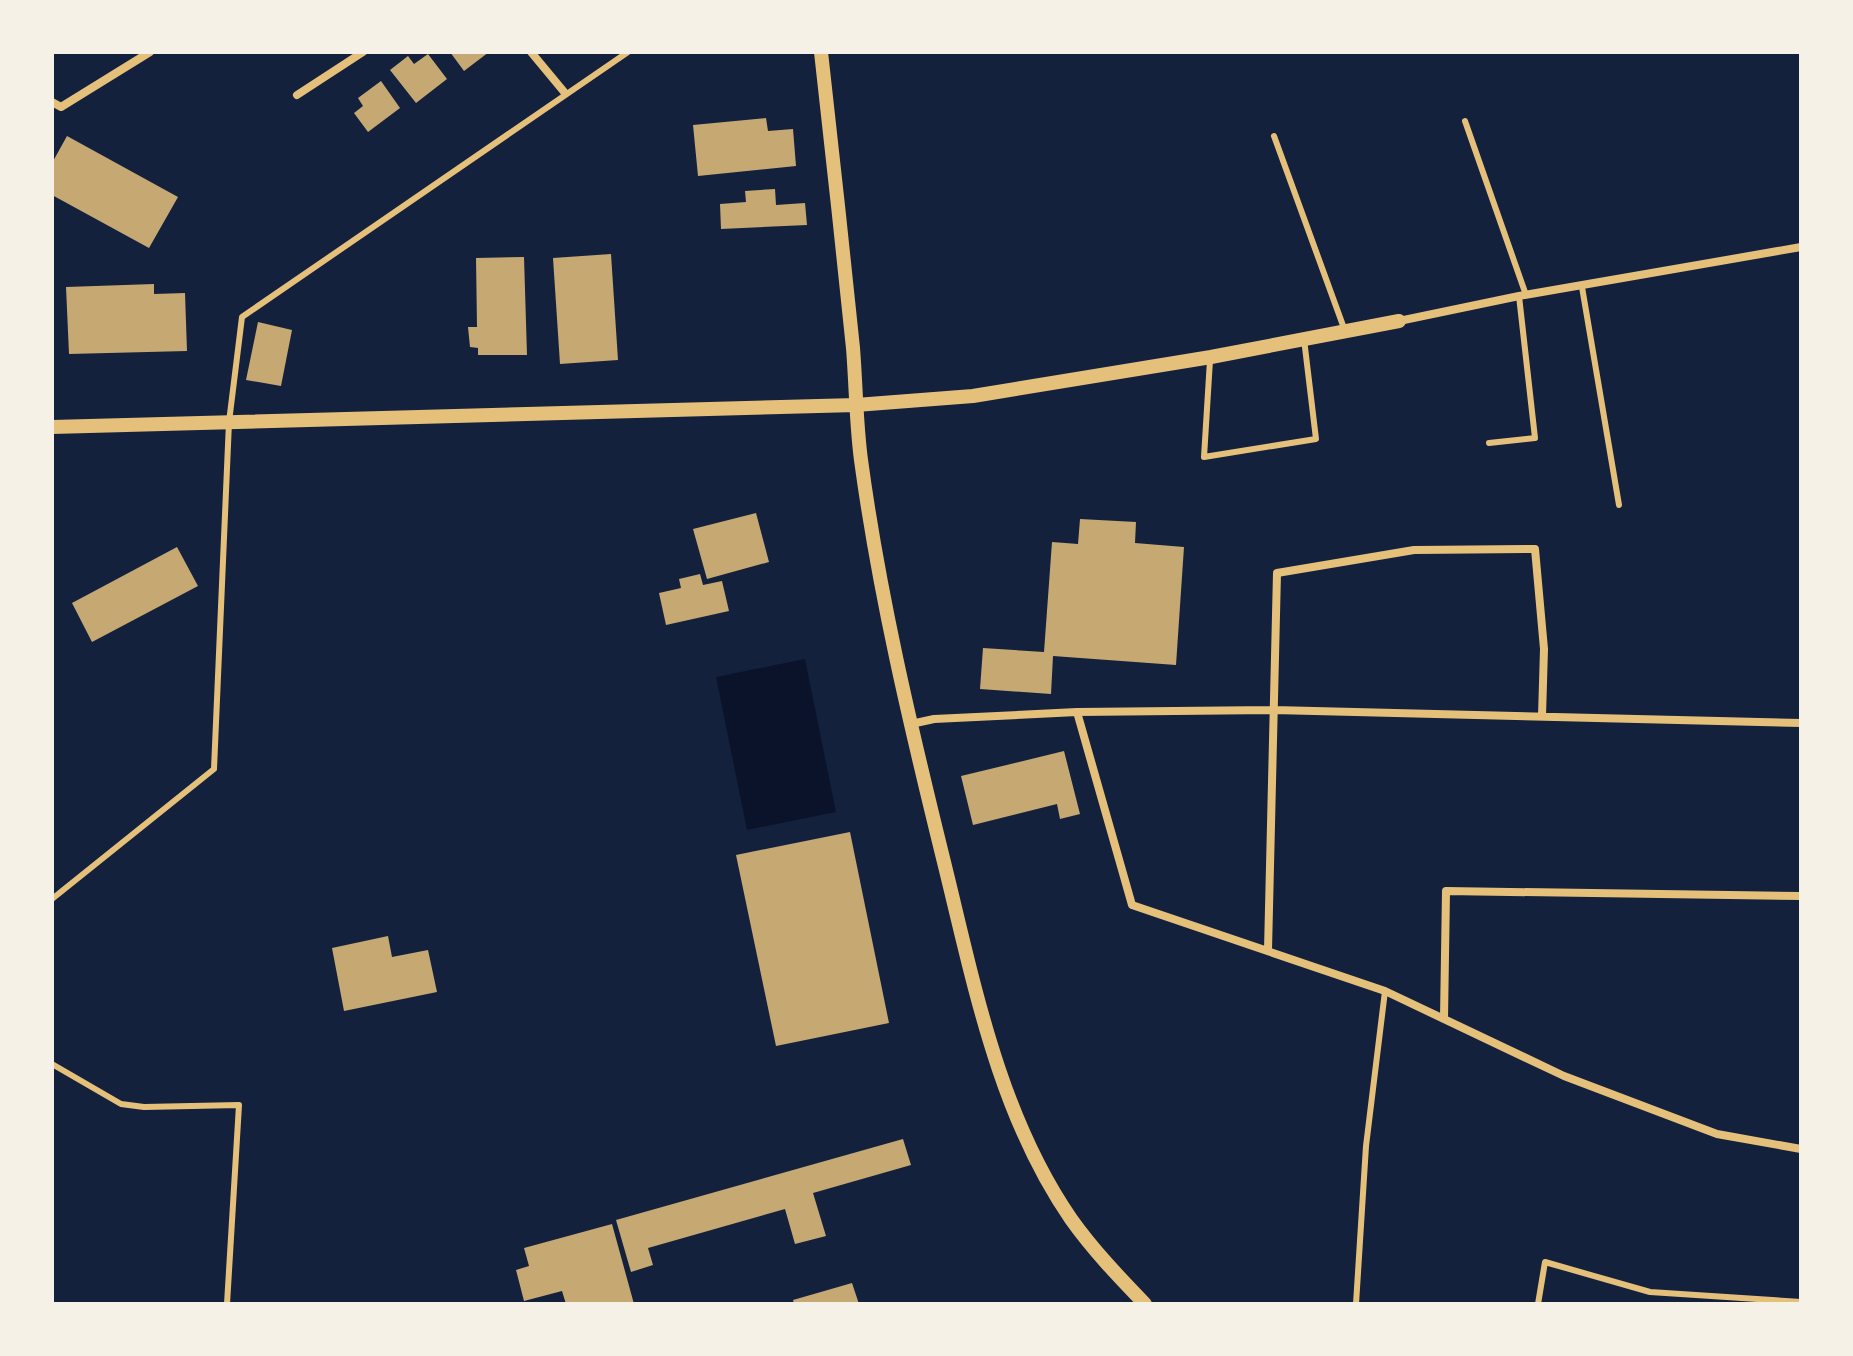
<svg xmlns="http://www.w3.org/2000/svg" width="1853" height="1356" font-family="Lato,sans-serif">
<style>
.water{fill:#0b132b}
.building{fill:#c6a872}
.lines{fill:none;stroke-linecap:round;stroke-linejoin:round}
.service{stroke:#e5c07b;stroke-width:6}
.minor{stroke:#e5c07b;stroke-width:8}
.tertiary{stroke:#e5c07b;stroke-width:14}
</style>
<rect width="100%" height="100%" fill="#14213d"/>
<path class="water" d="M805,659L836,812L747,830L716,677Z"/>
<path class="building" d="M450,52H489L464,71Z
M428,54L447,79L416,103L390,70L408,56L414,64Z
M381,81L400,108L368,132L354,113L363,106L358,98Z
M766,118L768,131L793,129L796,166L698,176L693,125Z
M67,136L178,197L149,248L52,195V163Z
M775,189L776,205L805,203L807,225L721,229L720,204L746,202L745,191Z
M611,254L618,360L560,364L553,258Z
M524,257L527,355H478V348L470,347L468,327H477L476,258Z
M154,284V294L185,293L187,351L69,354L66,287Z
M258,322L292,330L281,386L246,380Z
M756,513L769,562L707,579L693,529Z
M1080,519L1136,522L1135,543L1184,547L1176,665L1053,656L1051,694L980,689L983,648L1044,652L1052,542L1078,544Z
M177,547L198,586L92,642L72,603Z
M700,574L703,585L722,581L729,611L666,625L659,593L681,588L679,579Z
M1064,751L1080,814L1060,819L1057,804L973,825L961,776Z
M850,832L889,1023L776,1046L736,855Z
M388,936L392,957L428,950L437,992L344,1011L332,948Z
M903,1139L911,1165L813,1193L826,1236L795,1244L785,1209L648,1248L653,1265L631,1272L616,1220Z
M612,1224L634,1304H566L562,1291L524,1301L516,1270L529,1266L524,1248Z
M852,1283L859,1304H794L793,1300Z"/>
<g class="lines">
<path class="service" d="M1465,121L1526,295
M1274,136L1345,331
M1582,287L1619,505
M1210,360L1204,457L1316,439L1304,339
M1489,443L1535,438L1519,296
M52,899L214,769L229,422L242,317L628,52
M52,1064L121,1104L144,1107L239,1105L227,1304
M1356,1304L1366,1146L1385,991
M1538,1304L1545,1262L1650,1292L1801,1302"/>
<path class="minor" d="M531,52L565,93
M297,95L363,52
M52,102L61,107L150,52
M1399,321L1519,296L1801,247
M1077,712L1132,905L1385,991L1564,1076L1717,1134L1801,1149
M911,724L934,719L1077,712L1274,710L1801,723
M1268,950L1277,573L1414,550L1535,549L1544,649L1542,716
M1444,1019L1446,891L1801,896"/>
<path class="tertiary" d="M821,52C832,151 843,249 853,348C856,385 856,422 861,460C879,593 910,724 942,854C973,978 997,1112 1071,1219C1093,1250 1119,1277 1145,1304
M52,427L856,405L973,396L1211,357L1399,321"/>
</g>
<rect width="1853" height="1356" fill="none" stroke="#f6f1e7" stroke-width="108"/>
</svg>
